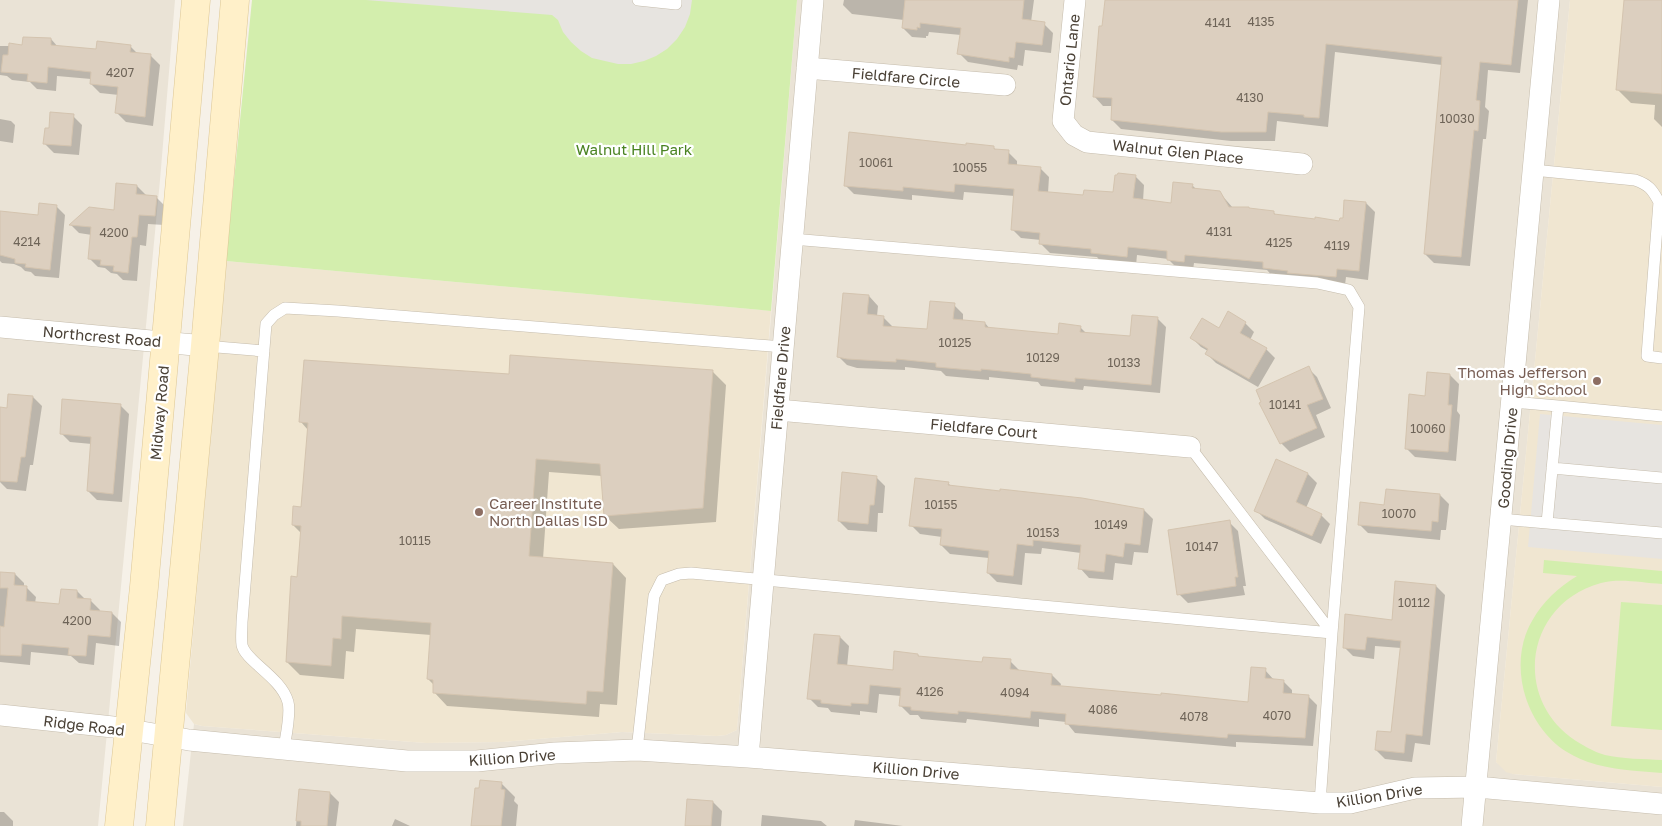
<svg xmlns="http://www.w3.org/2000/svg" width="1662" height="826" font-family="'Golos Text',sans-serif">
<style>
.residential{fill:#eae3d6}
.education{fill:#f0e6d1}
.green{fill:#d3eead}
.parking{fill:#e7e4e0}
.shadow{fill:#0003}
.building{fill:#dccfbf;stroke:#d4c4af}
.lines{fill:none;stroke-linecap:round;stroke-linejoin:round}
.service-casing{stroke:#c5bcac;stroke-width:12}
.minor-casing{stroke:#c5bcac;stroke-width:22}
.secondary-casing{stroke:#ddc795;stroke-width:29}
.service{stroke:#fff;stroke-width:11}
.minor{stroke:#fff;stroke-width:21}
.secondary{stroke:#fff0c9;stroke-width:28}
.education-dot{fill:#8d6e63;stroke:#fff;stroke-width:2}
.labels{text-anchor:middle;dominant-baseline:central;stroke-width:4.5;stroke-linejoin:round;paint-order:stroke}
.number-label{font-size:12px;fill:#6e6458}
.street-label{font-size:15px;fill:#4a4136;stroke:#fff}
.park-label{font-size:15px;fill:#4a8322;stroke:#fff}
.education-label{font-size:15px;fill:#785e54;stroke:#fff;text-anchor:end}
</style>
<rect width="100%" height="100%" fill="#f6f1e8"/>
<path class="residential" d="M0,0H175L160,180L98,826H0Z
M797,0H1570L1496,762L1513,774L1662,787V826H183L194,724L202,726L426,743L503,742L622,732L717,736L726,735L737,730Z"/>
<path class="education" d="M1570,0H1662V787L1513,774L1506,772L1496,762Z
M226,261L771,311L737,730L726,735L717,736L622,732L503,742L426,743L202,726L194,724L186,713Z"/>
<path class="green" d="M252,0H797L771,311L226,261Z
M1544,560L1662,571V584C1643,583 1620,578 1601,583C1523,604 1511,704 1581,744C1588,748 1597,753 1605,755C1622,759 1644,759 1662,760V773C1629,770 1596,770 1567,752C1525,726 1507,664 1532,621C1543,601 1558,588 1577,576L1543,573Z
M1621,602L1662,605V730L1611,726Z"/>
<path class="parking" d="M366,0H692L690,14L685,27L677,39L667,49L656,56L644,61L631,64H618L592,58L581,51L571,42L563,32L558,20L552,15Z
M1540,414L1662,425V559L1528,547Z"/>
<path class="shadow" d="M844,0H1034L1031,22L1044,24L1053,33L1051,53L1025,50L1023,66L1018,65L1017,70L968,62L959,53L961,35L929,32L928,36H926V38L912,37L903,28L904,20L852,14L843,5Z
M1106,0H1528L1520,73L1488,70L1485,107L1489,111L1486,139H1483L1470,266L1434,263L1425,254L1442,65L1335,52L1328,127L1277,121L1275,141H1231L1121,129L1112,120L1113,106H1103L1094,96Z
M1625,0H1662V127L1654,119L1655,105L1631,103L1618,90Z
M51,39L58,47L97,50L130,46L139,55L151,56L160,65L153,126L126,122L117,113L119,95L100,93L91,84V79L57,76L56,91L37,89L30,82L12,80L7,76L0,75V46H23Z
M73,116L82,125L79,155L54,153L45,144L50,130Z
M0,119L11,121L15,125L13,143L0,141Z
M967,146L993,147L997,151L1008,152L1017,161V166L1040,168L1049,177L1048,193L1085,197L1114,193L1135,176L1144,185L1143,201L1172,204L1192,185L1197,190L1219,192L1233,208L1273,212L1277,216L1340,223L1366,203L1375,212L1368,280L1346,277L1345,285L1273,277L1267,270L1194,263L1193,270L1177,268L1168,259L1137,255L1136,265L1101,262L1097,257L1050,253L1041,244V240L1021,238L1012,229L1015,196L964,192L963,200L912,195V200L854,194L845,185Z
M137,186L146,195L156,197L165,206L164,225L148,224L146,246L140,245L137,281L123,280L117,274L111,273L105,268L98,267L89,258L92,235L79,233L71,225L115,211Z
M56,206L65,215L59,278L35,276L31,272L25,271L21,267L14,264L2,263L0,261V212L39,216Z
M869,296L878,306L877,316L883,317L892,326V328L928,331L954,305L963,314V321L985,323L990,329L1059,336L1080,327L1087,334L1131,337L1157,318L1166,327L1160,393L1084,386L1083,390L1041,386L1038,382L989,377V380L946,376L941,371L905,367V370L857,368L847,365L838,356Z
M1245,323L1254,332L1250,340L1266,349L1275,358L1258,387L1216,363L1207,354L1208,351L1201,347L1192,338Z
M1308,368L1317,377L1331,408L1316,415L1325,437L1290,452L1281,443Z
M713,372L726,385L716,522L619,529L605,516L602,476L549,472L543,559L613,564L626,578L617,705L600,704L599,717L447,706L434,692V685L428,679L431,635L356,629L354,652L346,651L344,679L300,675L287,662L299,578L302,534L293,525L303,509L308,430L301,422L510,376Z
M1450,375L1459,384L1457,411L1460,415L1456,461L1415,457L1406,448L1426,397Z
M33,397L42,406L33,465H30L26,491L7,489L0,482V409H8Z
M120,405L129,414L122,502L97,500L88,491L92,444L70,442L61,433Z
M1276,460L1308,474L1317,483L1306,508L1321,515L1330,524L1321,544L1265,519L1256,510Z
M876,477L885,486L883,513H878L877,532L848,530L839,521Z
M948,483L952,487L1144,510L1153,519L1148,553L1134,552L1132,565L1115,563L1113,580L1089,578L1080,568L1081,553L1042,548L1041,554L1025,553L1022,585L997,582L988,573L989,558L950,554L941,545L942,537L920,534L911,525Z
M1440,495L1449,504L1446,530H1441L1440,540L1368,533L1359,524L1385,506Z
M1229,522L1238,531L1246,586H1243L1245,595L1188,603L1179,594Z
M0,573L15,574L24,583V587L27,588L36,597L35,603L60,605L77,591L86,600L91,601L100,610L99,612L112,613L121,622L119,646L96,643L94,665L79,663L71,656L31,652L30,665L0,662Z
M1436,586L1445,595L1430,745L1415,743L1412,762L1385,759L1376,750L1392,734L1401,648L1375,646L1374,659L1353,656L1344,647L1393,621Z
M840,637L849,646L847,667L894,671L918,655L921,658L983,663L1010,661L1019,670V671L1052,675L1061,684L1060,687L1249,703L1265,670L1274,680L1283,681L1292,690V695L1308,696L1317,705L1313,746L1236,742V747L1075,733L1066,722L1039,719V727L967,719L966,723L921,719L918,715H910L901,706V696L879,694L877,713L860,711V715L831,712L828,708L818,707L809,698Z
M501,783L515,797L514,801L518,805L516,826H473Z
M300,790L330,793L339,802L336,826H296Z
M713,802L722,811L721,826H686Z
M0,812H4L13,821V826H0Z
M762,815L821,821L827,826H761Z
M395,819L410,826H392Z
M855,820L903,826H854Z"/>
<path class="building" d="M905,0H1024L1022,19L1045,22L1042,45L1016,42L1014,58L1009,57V62L957,54L961,28L920,23V28L917,27V30L902,28Z
M1105,0H1518L1511,65L1480,62L1476,100L1480,101L1478,131L1474,130L1461,257L1424,254L1442,57L1326,44L1319,118L1304,117V115L1268,112L1266,132H1221L1111,120L1112,98L1093,97L1099,26H1102Z
M1624,0H1662V94L1616,90Z
M23,37L51,38V45L96,49L97,41L131,45L130,52L151,54L145,117L115,113L118,87L90,84L91,72L48,67L47,83L27,81L28,74L1,72L3,55H8L9,43L22,45Z
M50,112L74,114L71,146L43,144L45,128H49Z
M849,132L966,145V143L994,146V149L1009,150L1008,164L1041,167L1038,191L1083,195L1084,190L1113,192L1115,175H1117L1118,173L1136,175L1133,198L1171,203L1173,182L1193,184L1192,188L1220,191L1229,207H1249V208L1274,211V214L1315,219V217L1339,221L1340,218H1343L1344,200L1366,202L1359,271L1337,269L1336,277L1287,273L1288,271L1263,268V262L1185,255L1184,262L1167,260V251L1128,247L1127,257L1091,253V249L1039,244L1040,233L1011,230L1014,189L955,184L954,192L903,187V191L844,186Z
M116,183L137,185L136,194L157,196L155,216L139,215L137,237H132L128,273L113,271L114,266L100,265L101,260L88,259L91,227L69,225L89,207L114,210Z
M39,203L57,205L50,270L25,267L26,264L15,263V259L0,255V211L38,215Z
M843,293L869,295L867,314L884,316L883,326L927,329L930,301L955,303L953,319L985,322V327L1058,334L1059,323L1081,326L1080,332L1130,336L1132,315L1158,317L1151,385L1075,378V382L1031,377V374L981,369V371L936,367V363L896,359V362L847,359L837,357Z
M1228,311L1246,322L1240,333L1267,348L1249,379L1205,354L1208,349L1190,338L1202,318L1219,328Z
M510,355L713,370L703,508L604,516L600,464L536,459L529,556L613,563L603,692L587,691L586,704L433,693V680L427,679L431,623L342,616L341,639L333,638L331,666L286,662L291,576L297,577L301,526L292,525L293,506L301,507L308,423L299,422L304,360L509,374Z
M1309,366L1323,399L1307,405L1317,428L1280,444L1259,403L1261,402L1256,390Z
M1427,372L1450,374L1448,405H1452L1448,452L1405,449L1409,394L1425,396Z
M8,394L33,396L25,457H21L17,482L0,481V407L7,408Z
M62,399L121,404L113,494L87,491L91,437L60,434Z
M1276,459L1308,473L1296,502L1322,514L1312,536L1254,511Z
M842,472L877,476L874,505H870L868,524L838,521Z
M915,478L949,482L948,485L1000,491V489L1082,498L1144,509L1140,545L1125,543L1123,557L1106,554L1104,572L1078,569L1081,545L1033,540V546L1017,544L1013,576L987,573L989,551L940,545L942,529L909,526Z
M1386,489L1440,494L1438,522L1432,521L1431,531L1358,525L1360,502L1384,505Z
M1230,520L1238,577H1235L1236,586L1177,595L1168,530Z
M0,572L15,573L14,585L27,586L26,601L59,604L61,589L77,590V598L91,599L90,610L112,612L110,637L88,635L86,656L68,655L69,648L22,644L21,656L0,655V626L4,627L8,588H0Z
M1395,581L1436,585L1422,736L1406,734L1404,753L1375,750L1377,731L1391,732L1401,641L1367,637L1365,650L1343,648L1345,614L1392,620Z
M814,634L840,636L837,664L893,670L894,651L918,654V656L982,662L983,657L1011,659L1010,669L1052,674L1051,685L1161,695V693L1248,702L1251,667L1266,668L1265,678L1284,680L1283,693L1309,695L1305,738L1228,734L1227,738L1065,724L1066,714L1031,711L1030,718L958,711V714L911,710V707L899,706L901,688L870,685L868,704L851,703V706L821,703V700L807,699Z
M480,780L502,782L501,789L505,790L501,826H471L475,788H479Z
M299,789L330,792L327,826H301V821H296Z
M687,799L713,801L711,826H685Z"/>
<g class="lines">
<g class="service-casing">
<path id="service" d="M638,0L676,4V0
M1533,170L1635,180C1649,185 1652,189 1659,202L1647,356L1662,358
M792,239L1317,283L1349,290L1359,307L1332,633
M205,346L264,351
M1512,402L1558,406
M1662,416L1558,406L1547,523L1662,533
M1190,447L1332,633
M1552,468L1662,478
M1501,519L1547,523
M284,748C286,736 291,713 288,702C281,677 245,661 242,645C241,638 242,629 242,622L266,324L274,315L285,308L338,311L783,347
M637,750L654,596L662,580L679,574L691,573L1332,633L1320,803"/>
</g>
<g class="minor-casing">
<path id="minor" d="M1075,0L1063,121L1074,135L1087,142L1302,164
M807,68L1005,85
M0,327L205,346
M778,410L1190,447
M0,715L113,727L189,740L407,761H477L555,753L637,750L748,757L1320,803H1350L1415,788L1477,787L1662,804
M748,757L813,0
M1472,826L1549,0"/>
</g>
<g class="secondary-casing">
<path id="secondary" d="M119,826L144,587L196,0
M160,826L205,346L235,0"/>
</g>
<use href="#service" class="service"/>
<use href="#minor" class="minor"/>
<use href="#secondary" class="secondary"/>
</g>
<g class="education-dot">
<circle cx="1597" cy="381" r="5"/>
<circle cx="479" cy="512" r="5"/>
</g>
<g class="labels">
<g class="number-label">
<text x="1261" y="21">4135</text>
<text x="1218" y="22">4141</text>
<text x="120" y="72">4207</text>
<text x="1250" y="97">4130</text>
<text x="1457" y="118">10030</text>
<text x="876" y="162">10061</text>
<text x="970" y="167">10055</text>
<text x="1219" y="231">4131</text>
<text x="114" y="232">4200</text>
<text x="27" y="241">4214</text>
<text x="1279" y="242">4125</text>
<text x="1337" y="245">4119</text>
<text x="955" y="342">10125</text>
<text x="1043" y="357">10129</text>
<text x="1124" y="362">10133</text>
<text x="1285" y="404">10141</text>
<text x="1428" y="428">10060</text>
<text x="941" y="504">10155</text>
<text x="1399" y="513">10070</text>
<text x="1111" y="524">10149</text>
<text x="1043" y="532">10153</text>
<text x="415" y="540">10115</text>
<text x="1202" y="546">10147</text>
<text x="1414" y="602">10112</text>
<text x="77" y="620">4200</text>
<text x="930" y="691">4126</text>
<text x="1015" y="692">4094</text>
<text x="1103" y="709">4086</text>
<text x="1277" y="715">4070</text>
<text x="1194" y="716">4078</text>
</g>
<g class="street-label">
<text transform="translate(1069 60) rotate(-84)">Ontario Lane</text>
<text transform="translate(906 77) rotate(5)">Fieldfare Circle</text>
<text transform="translate(1178 151) rotate(6)">Walnut Glen Place</text>
<text transform="translate(102 336) rotate(5)">Northcrest Road</text>
<text transform="translate(780 378) rotate(-85)">Fieldfare Drive</text>
<text transform="translate(159 413) rotate(-85)">Midway Road</text>
<text transform="translate(984 428) rotate(5)">Fieldfare Court</text>
<text transform="translate(1507 458) rotate(-85)">Gooding Drive</text>
<text transform="translate(84 725) rotate(7)">Ridge Road</text>
<text transform="translate(512 757) rotate(-4)">Killion Drive</text>
<text transform="translate(916 770) rotate(5)">Killion Drive</text>
<text transform="translate(1379 795) rotate(-9)">Killion Drive</text>
</g>
<g class="park-label">
<text x="634" y="149">Walnut Hill Park</text>
</g>
<g class="education-label">
<text x="1587" y="372">Thomas Jefferson<tspan x="1587" dy="17">High School</tspan></text>
<text x="489" y="503" text-anchor="start">Career Institute<tspan x="489" dy="17">North Dallas ISD</tspan></text>
</g>
</g>
</svg>
